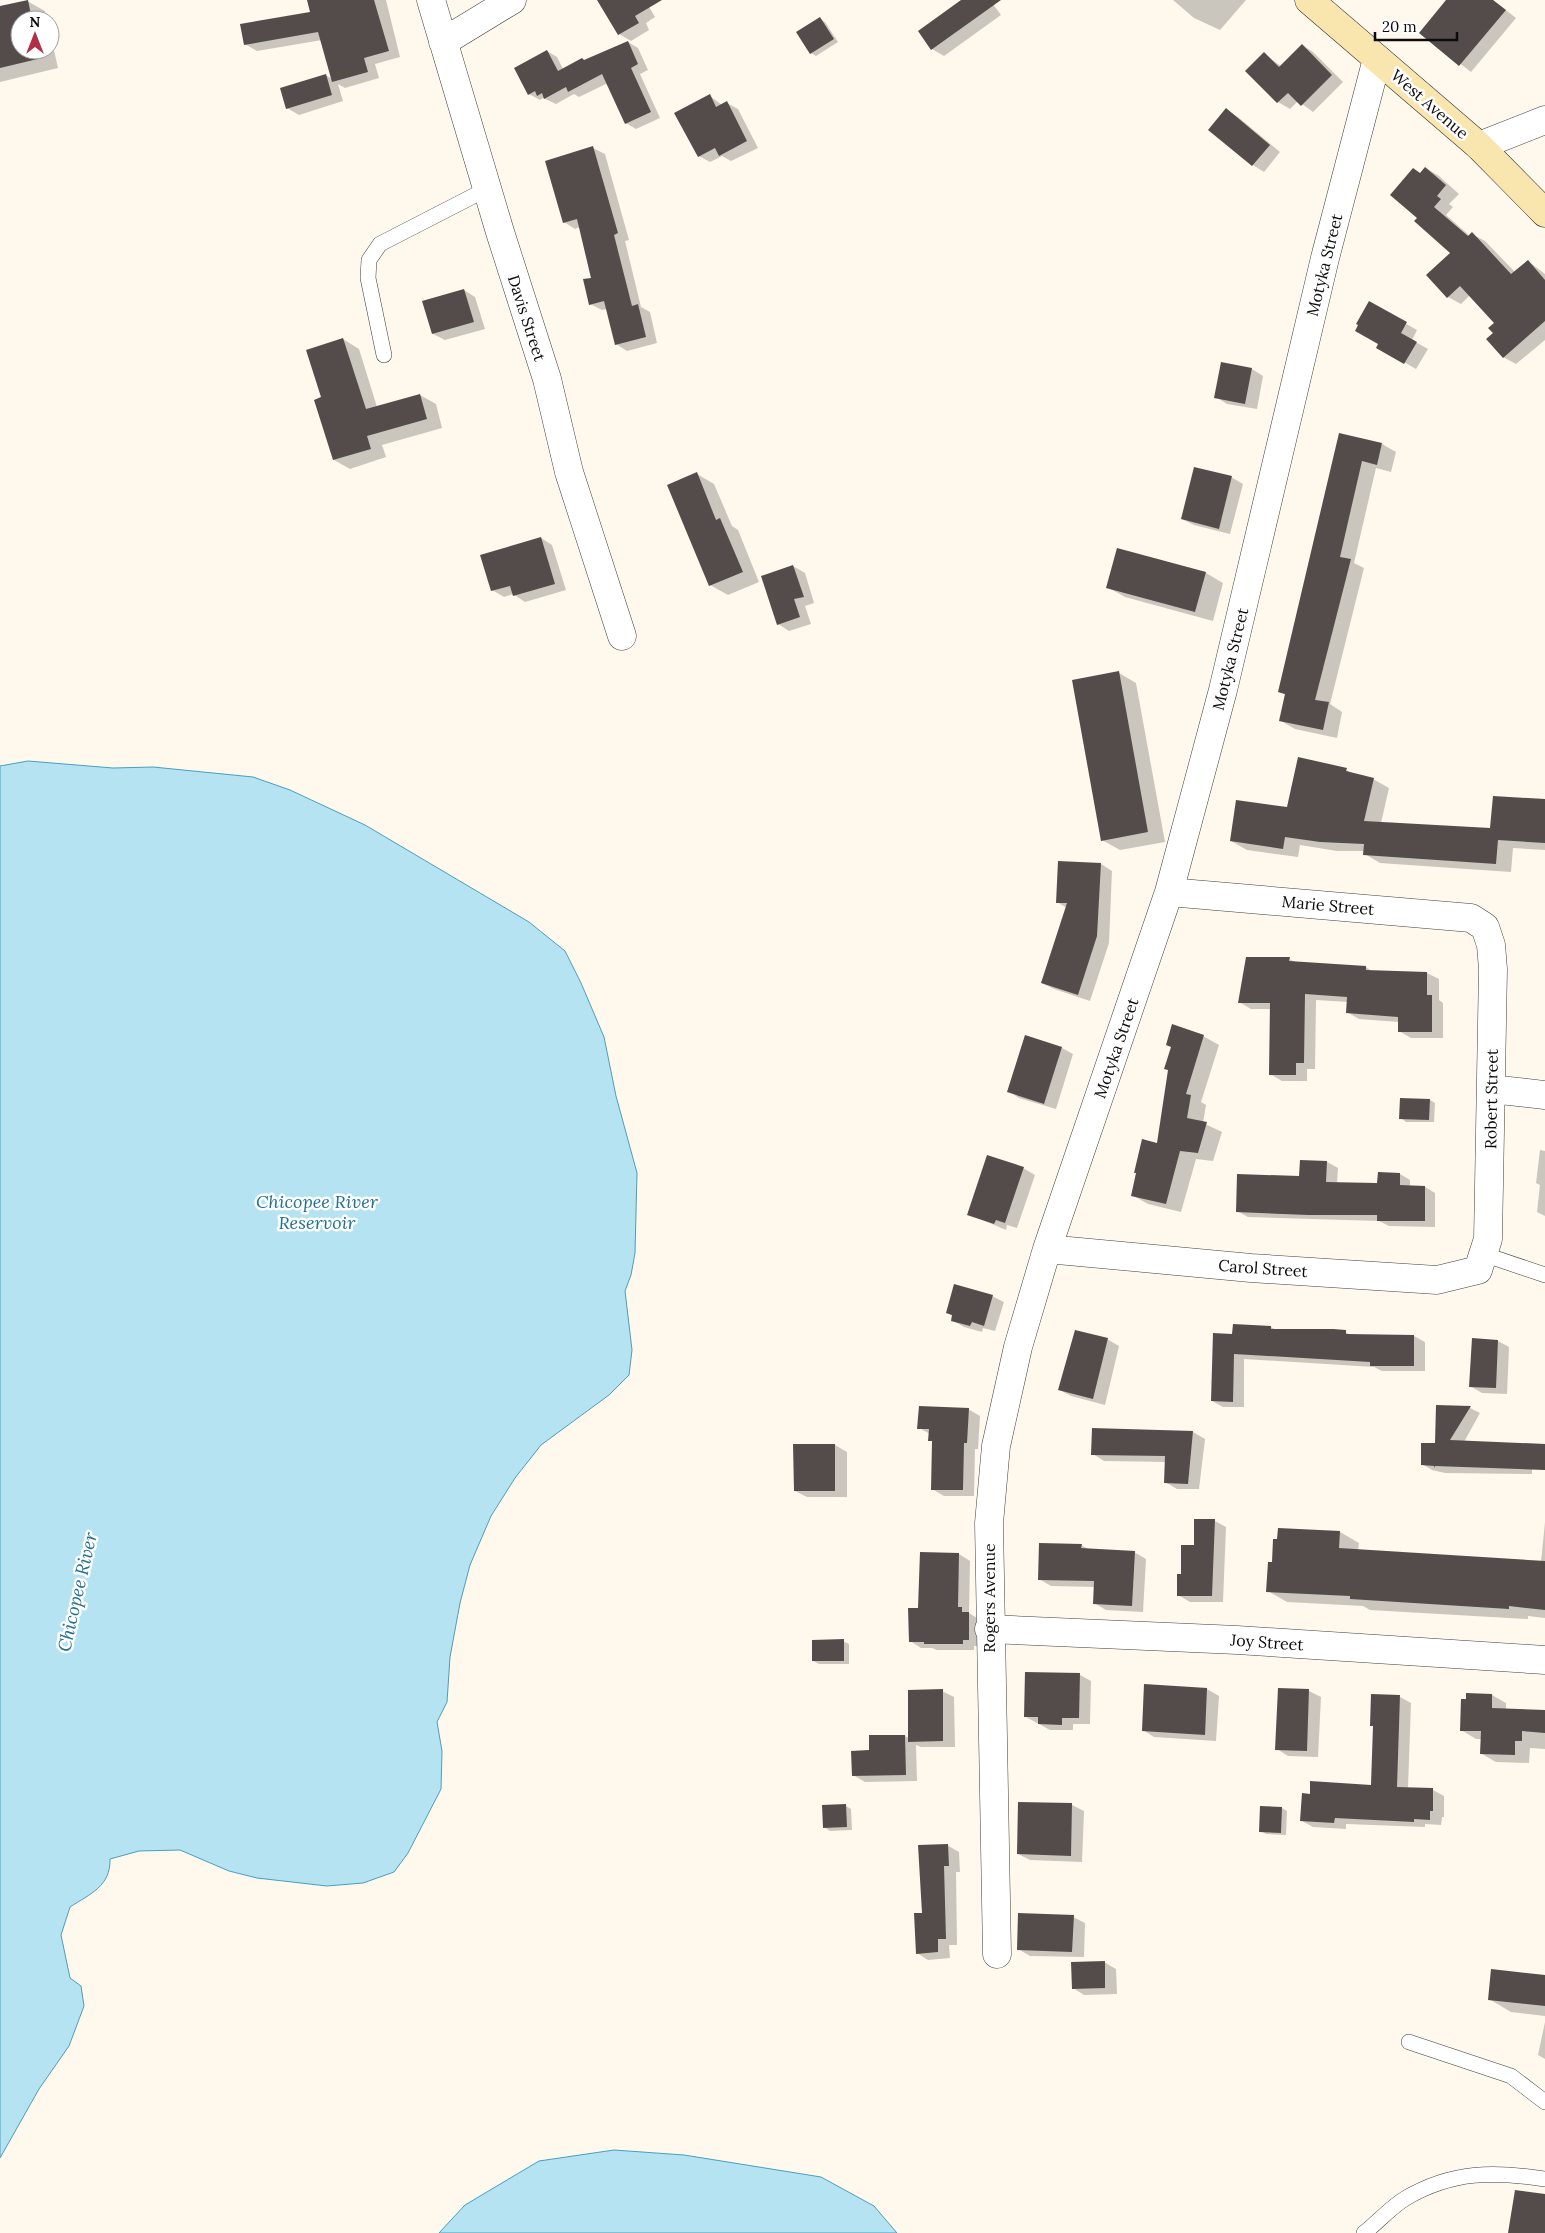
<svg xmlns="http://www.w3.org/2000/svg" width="1545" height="2233" font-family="Lora,serif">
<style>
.water{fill:#b6e3f1;stroke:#43a1c2}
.shadow{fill:#0003}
.building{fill:#544c4a}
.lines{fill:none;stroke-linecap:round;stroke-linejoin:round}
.lane-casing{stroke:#3f3f3f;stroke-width:16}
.street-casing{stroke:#3f3f3f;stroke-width:29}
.secondary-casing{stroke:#2e2e2e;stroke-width:29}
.lane{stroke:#fff;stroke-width:15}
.street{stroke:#fff;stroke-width:28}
.secondary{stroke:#f8e6ae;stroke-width:28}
.labels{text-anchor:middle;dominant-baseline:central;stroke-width:5;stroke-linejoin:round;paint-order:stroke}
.street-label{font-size:16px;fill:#0c0c0c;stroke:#fff}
.water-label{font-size:18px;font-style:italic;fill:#207193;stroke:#fff}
</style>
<rect width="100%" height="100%" fill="#fef8ed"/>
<path class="water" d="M28,761L113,768L153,767L253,777L290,790L365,825L529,922L565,951L581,983L604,1037L616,1096L637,1173L635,1253L631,1275L625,1291L632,1350L629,1375L609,1395L541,1445L515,1478L491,1516L470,1565L460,1603L450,1657L447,1702L437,1722L442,1751L441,1789L408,1853L394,1872L363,1883L327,1886L257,1878L229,1871L180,1850L139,1851L110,1859C111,1886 90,1894 70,1907L61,1935L70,1978L81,1986L84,2006L69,2046L39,2089L0,2158V766Z
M614,2150L684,2155L821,2177L874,2206L897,2233H439L465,2205L539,2161Z"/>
<path class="shadow" d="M308,0H386L400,57L375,64L379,78L345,88L338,84L343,101L299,115L287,108L325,75L333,79L322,40L257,51L245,44L311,13Z
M599,0H645L655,17L646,23L649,30L631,41L619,34Z
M963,0H990L1001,15L944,56L932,49L919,31Z
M1173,0H1246L1220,30L1194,18Z
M1447,0H1493L1516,18L1471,72L1420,33Z
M27,1L45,11L47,20H20V50H50V33L58,68L0,82V8Z
M820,19L825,22L838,42L816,56L811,53Z
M628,42L638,48L648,70L640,74L660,118L636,129L626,123L608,83L579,97L574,94L556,104L543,98L540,100L529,94L515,68L547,51L557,57L563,69L582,59L586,61Z
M1302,45L1313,52L1343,82L1313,112L1298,101L1290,109L1278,102L1247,71L1264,54L1281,66Z
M710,96L722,105L727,103L738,109L758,148L731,161L722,156L710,162L699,156Z
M1226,110L1238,117L1280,152L1264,172L1253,165L1210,129Z
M593,148L605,154L629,240L625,241L641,307L650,312L657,343L627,351L616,344L607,309L602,310L590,304L593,279L580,227L575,229L564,222Z
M1426,168L1439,176L1459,194L1449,204L1453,207L1446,215L1470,236L1472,234L1485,241L1515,272L1528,261L1545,274V340L1516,364L1503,357L1495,333L1496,324L1470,295L1461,304L1448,297L1452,253L1419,218L1421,174Z
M464,290L475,297L485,329L445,340L433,334Z
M1369,303L1417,330L1412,340L1428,349L1416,369L1378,347L1380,344Z
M343,339L359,349L377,407L420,395L436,404L442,428L382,445L386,457L350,469L334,460L323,398Z
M1252,369L1263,376L1257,409L1227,404L1216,397Z
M1340,434L1382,444L1396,452L1391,472L1376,468L1354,563L1364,568L1330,704L1342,712L1337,738L1295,729L1281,721L1286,695L1279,692Z
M697,474L714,484L732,526L738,530L759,582L728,595L710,585Z
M1231,477L1243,484L1230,534L1194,525L1182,519Z
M541,538L552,545L566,590L525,602L513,594L504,597L492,590Z
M793,566L805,573L814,603L805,606L811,624L789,631L778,624Z
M1206,573L1223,583L1213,621L1125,597L1107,587Z
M1119,673L1136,683L1165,842L1120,850L1102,840Z
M1346,770L1356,775L1373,779L1389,788L1381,823L1491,829L1545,800V850L1513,848L1511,872L1380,863L1365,854V851H1337L1300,845L1298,857L1247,850L1231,841L1288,809Z
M1101,864L1112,871L1109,943L1090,1001L1054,989L1042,983L1067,908L1057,902Z
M1289,959L1297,963L1366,967L1373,972L1427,973L1439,979V1000L1443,1003V1038H1411L1399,1031V1022L1359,1019L1347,1012L1348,1002L1316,1000L1315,1069H1307V1081H1282L1270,1074L1271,1009H1251L1239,1002Z
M1203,1036L1219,1045L1201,1102L1206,1105L1203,1123L1222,1132L1213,1161L1196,1159L1181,1212L1148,1204L1132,1195L1158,1144L1170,1071Z
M1062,1048L1073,1054L1056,1109L1019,1098L1008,1091Z
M1430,1100L1435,1103L1434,1122H1406L1401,1118Z
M1540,1150L1545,1151V1216L1537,1212L1540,1185L1536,1183Z
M1327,1162L1338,1168L1337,1183L1379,1184L1400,1174L1410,1180V1187H1425L1435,1193V1227L1389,1226L1379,1221L1248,1217L1237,1211Z
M1023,1168L1035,1175L1017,1228L1007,1225L1006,1230L969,1214Z
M992,1296L1004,1302L995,1331L983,1328L982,1332L964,1327L952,1320L953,1316L947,1313Z
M1271,1327L1276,1330L1345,1332L1351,1335L1414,1336L1425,1342V1371H1382L1374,1367L1244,1359V1407H1223L1212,1401L1233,1335Z
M1107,1339L1119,1346L1105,1405L1071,1396L1060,1390Z
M1498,1341L1509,1347L1507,1394L1482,1393L1470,1386Z
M1437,1406L1470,1408L1480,1413L1464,1442L1532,1450V1474L1445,1473L1432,1470L1422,1464L1436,1444Z
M968,1409L980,1416L978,1449H975L974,1496H944L932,1489L933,1442L930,1440V1434L919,1428Z
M1093,1429L1193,1432L1205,1439L1199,1489H1177L1165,1482L1166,1462L1104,1461L1093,1454Z
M795,1445H835L847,1452V1497H807L795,1491Z
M1215,1521L1226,1527L1223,1602H1190L1178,1595L1182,1575L1195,1547Z
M1545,1522V1618L1528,1616V1619L1370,1610L1363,1606L1287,1602L1268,1591L1340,1532L1359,1543L1358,1551L1541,1562Z
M1081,1545L1090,1550L1134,1552L1146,1559L1143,1612L1106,1610L1094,1603L1095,1587L1051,1586L1039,1579Z
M959,1554L970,1561L969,1613L980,1620L981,1646H974V1650H937L932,1648H921L910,1641L919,1609Z
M843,1641L849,1644V1664H819L813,1661Z
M1080,1675L1091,1681L1090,1724H1073V1730H1050L1026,1717Z
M1146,1686L1207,1689L1219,1696L1216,1741L1154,1737L1143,1730Z
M1279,1690L1309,1691L1321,1697L1318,1757L1288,1756L1277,1749Z
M942,1691L954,1697L955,1747H921L916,1745L917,1781L865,1782L853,1775L870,1752L905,1736L910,1739Z
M1492,1695L1506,1703V1709L1545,1711V1749L1530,1748L1529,1763L1496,1762L1482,1754V1739H1476L1461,1730Z
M1400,1697L1411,1703L1408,1788L1433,1790L1444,1796V1817H1442L1441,1825L1425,1824V1827L1346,1824V1829L1313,1827L1302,1821L1311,1795L1372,1786L1374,1727L1372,1725Z
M1020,1803L1072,1805L1084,1811L1082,1862L1030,1860L1018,1854Z
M846,1806L851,1809L852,1830L830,1831L824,1827Z
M1282,1808L1287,1811L1286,1835L1266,1834L1261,1831Z
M947,1845L959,1852L960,1872H956L957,1945H949L950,1958L928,1960L917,1953L923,1914Z
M1073,1917L1085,1923L1084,1957L1030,1956L1018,1949Z
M1104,1962L1116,1969L1117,1994L1084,1995L1073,1988Z
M1545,1980V2016L1511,2012L1489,1999Z
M1545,2022V2059L1538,2055Z"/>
<path class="building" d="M28,0L32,20H20V50H39L42,58L0,68V6Z
M307,0H374L389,51L364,58L368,72L332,82L318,32L244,45L240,24L310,12Z
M597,0H662L635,16L639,23L618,35Z
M961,0H1001L931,50L918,31Z
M1446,0H1493L1506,10L1459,66L1419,33Z
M820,17L834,39L810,54L796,32Z
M628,41L638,64L631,68L651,112L625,124L602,74L568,92L566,87L544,99L542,93L537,96L535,91L528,95L514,68L547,50L558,71L582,58L584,60Z
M1302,44L1332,75L1301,106L1288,93L1277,103L1245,71L1264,52L1279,67Z
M326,74L332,95L286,109L280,88Z
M710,94L716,107L727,101L747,141L719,156L715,148L698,157L674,113Z
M1226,108L1270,145L1252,166L1208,130Z
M593,146L618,233L614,235L632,306L638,304L646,337L615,345L604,301L589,305L583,279L591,278L577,219L563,223L545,161Z
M1425,167L1446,185L1437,196L1441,199L1434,207L1468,236L1472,232L1511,274L1528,260L1545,280V321L1503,358L1486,339L1493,333L1488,328L1494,323L1460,286L1447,298L1426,275L1450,253L1414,221L1417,218L1390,195L1413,168L1420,173Z
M464,289L474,322L432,334L422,301Z
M1369,301L1407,322L1401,333L1417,342L1404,364L1376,348L1378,344L1355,331L1358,325L1356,324Z
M343,338L366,409L420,394L427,419L367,436L371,449L333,460L314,400L321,397L306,350Z
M1221,362L1252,368L1245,404L1214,398Z
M1339,433L1382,443L1377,465L1362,461L1340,557L1351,559L1315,700L1329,702L1323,730L1279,721L1285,694L1278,692Z
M1194,467L1232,476L1219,529L1181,519Z
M697,472L716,520L720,518L743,572L709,586L667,485Z
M541,537L555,584L513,596L510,586L491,591L480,555Z
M1117,548L1206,572L1195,612L1106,588Z
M793,565L804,597L794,599L800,617L777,625L761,576Z
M1119,671L1148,832L1101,841L1072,680Z
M1298,757L1347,768L1346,771L1374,778L1364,821L1490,828L1493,796L1545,799V843L1498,840L1496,864L1363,855L1364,844L1320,842L1285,837L1283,849L1230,841L1236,800L1287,807Z
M1058,861L1101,863L1097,936L1078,995L1041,983L1067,903H1056Z
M1246,957H1290L1289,961L1366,966V970L1427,972V995H1432V1032H1398V1017L1346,1013L1347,997L1305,994L1304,1063H1296V1075H1269L1270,1003H1238Z
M1172,1024L1204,1035L1186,1094L1191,1095L1187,1118L1207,1122L1198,1153L1180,1151L1166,1204L1131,1196L1136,1173H1134L1142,1139L1157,1143L1168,1070L1164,1069L1171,1047L1166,1045Z
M1025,1035L1062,1047L1044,1104L1007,1092Z
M1400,1098L1430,1099L1429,1120L1399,1119Z
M987,1155L1024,1167L1005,1223L996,1220L994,1224L967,1215Z
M1300,1160L1327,1161L1326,1182L1377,1183L1378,1172L1400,1173V1185L1425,1186V1221H1377V1215H1308L1236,1212L1237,1174L1299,1176Z
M954,1284L993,1295L984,1326L972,1322L970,1326L951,1321L952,1315L946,1313Z
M1233,1324L1271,1326V1329H1333L1346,1330V1334L1414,1335V1366H1370V1362L1234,1354L1233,1402L1211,1401L1213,1333L1232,1334Z
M1075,1330L1108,1338L1093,1399L1058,1390Z
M1472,1338L1498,1340L1496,1388L1469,1387Z
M1436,1405L1471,1406L1450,1440L1545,1444V1470L1435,1466L1434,1468V1466L1421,1465V1443H1435Z
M919,1406L969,1408L967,1443H964L963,1490H931L932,1441H928L929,1429H917Z
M1092,1428L1193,1431L1188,1484L1164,1483L1165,1456L1091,1455Z
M793,1444H835V1491H794Z
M1194,1519H1215L1212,1596H1177V1574H1181V1545H1194Z
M1278,1528L1340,1531L1339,1548L1545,1561V1610L1509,1606V1609L1350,1599V1596L1266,1592L1268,1562H1272L1273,1539H1277Z
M1039,1543L1082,1544L1081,1548L1135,1551L1132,1606L1093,1604L1094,1581L1038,1580Z
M920,1552L959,1553L958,1607H962V1612H969V1640H963V1644H924V1642H909L908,1608H918Z
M844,1639V1661H812V1640Z
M1025,1672L1080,1673L1079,1718H1062V1725L1038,1724V1717H1024Z
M1144,1684L1207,1688L1205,1735L1142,1731Z
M1278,1688L1309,1689L1307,1751L1275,1750Z
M943,1689V1741L908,1742V1690Z
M1466,1693L1492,1694V1708L1545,1710V1733L1522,1731V1741H1515V1755L1480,1754L1481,1731H1460L1461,1699H1466Z
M1371,1694L1400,1695L1397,1787L1433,1788V1811H1430V1820L1414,1819V1822L1335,1818L1334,1823L1300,1821L1302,1793L1310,1794V1781L1371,1785L1373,1726H1370Z
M869,1735H905L906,1775L852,1776L851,1751L869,1750Z
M1018,1802L1072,1803L1071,1856L1017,1854Z
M846,1804L847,1827L823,1828L822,1805Z
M1260,1806L1282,1807L1281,1833L1259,1832Z
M948,1844L949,1866H944L946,1939H938V1952L916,1954L914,1913H922L918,1845Z
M1018,1913L1074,1915L1072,1952L1017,1950Z
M1105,1961V1988L1072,1989L1071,1962Z
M1491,1969L1545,1975V2006L1488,2000Z
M1515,2190L1545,2194V2233H1508Z"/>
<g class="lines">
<g class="lane-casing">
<path id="lane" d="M384,355L368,278L369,260L380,244L487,189
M1483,1254L1545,1275
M1409,2042L1511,2076L1545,2102
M1364,2233C1378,2222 1391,2207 1406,2198C1452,2171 1494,2171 1545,2179"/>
</g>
<g class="street-casing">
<path id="street" d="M431,0L500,232L547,379L569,472L622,636
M443,42L512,0
M1479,146L1545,120
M1491,1089L1545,1095
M1047,1249L1251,1268L1437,1280L1478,1270L1488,1239L1493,969L1491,945L1485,927L1471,918L1169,892
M989,1629L1237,1640L1545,1660
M997,1954L989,1523L996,1446L1018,1347L1047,1249L1169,892L1223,690L1325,258L1377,59"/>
</g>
<g class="secondary-casing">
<path id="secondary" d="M1309,0L1479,146L1545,213"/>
</g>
<use href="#lane" class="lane"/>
<use href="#street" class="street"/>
<use href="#secondary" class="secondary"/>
</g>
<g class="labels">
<g class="street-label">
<text transform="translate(1430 104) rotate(41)">West Avenue</text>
<text transform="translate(1324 265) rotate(-76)">Motyka Street</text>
<text transform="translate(527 318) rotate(72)">Davis Street</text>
<text transform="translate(1230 659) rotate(-76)">Motyka Street</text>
<text transform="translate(1328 905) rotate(5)">Marie Street</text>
<text transform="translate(1116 1048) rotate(-71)">Motyka Street</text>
<text transform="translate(1491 1099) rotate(-89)">Robert Street</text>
<text transform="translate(1263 1268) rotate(4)">Carol Street</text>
<text transform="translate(989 1598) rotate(-90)">Rogers Avenue</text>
<text transform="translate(1267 1642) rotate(4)">Joy Street</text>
</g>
<g class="water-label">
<text x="317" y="1201">Chicopee River<tspan x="317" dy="21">Reservoir</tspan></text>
<text transform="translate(77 1592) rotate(-77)">Chicopee River</text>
</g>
</g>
<g transform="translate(35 35)"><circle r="24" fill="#ffffff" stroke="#9e9e9e"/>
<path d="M0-4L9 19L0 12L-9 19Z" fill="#b13048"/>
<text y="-8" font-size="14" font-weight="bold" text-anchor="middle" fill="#0c0c0c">N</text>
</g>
<path d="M1375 32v8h82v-8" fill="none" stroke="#0c0c0c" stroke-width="2.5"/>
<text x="1382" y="32" font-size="15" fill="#0c0c0c" stroke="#ffffff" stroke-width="4" paint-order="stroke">20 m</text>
</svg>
